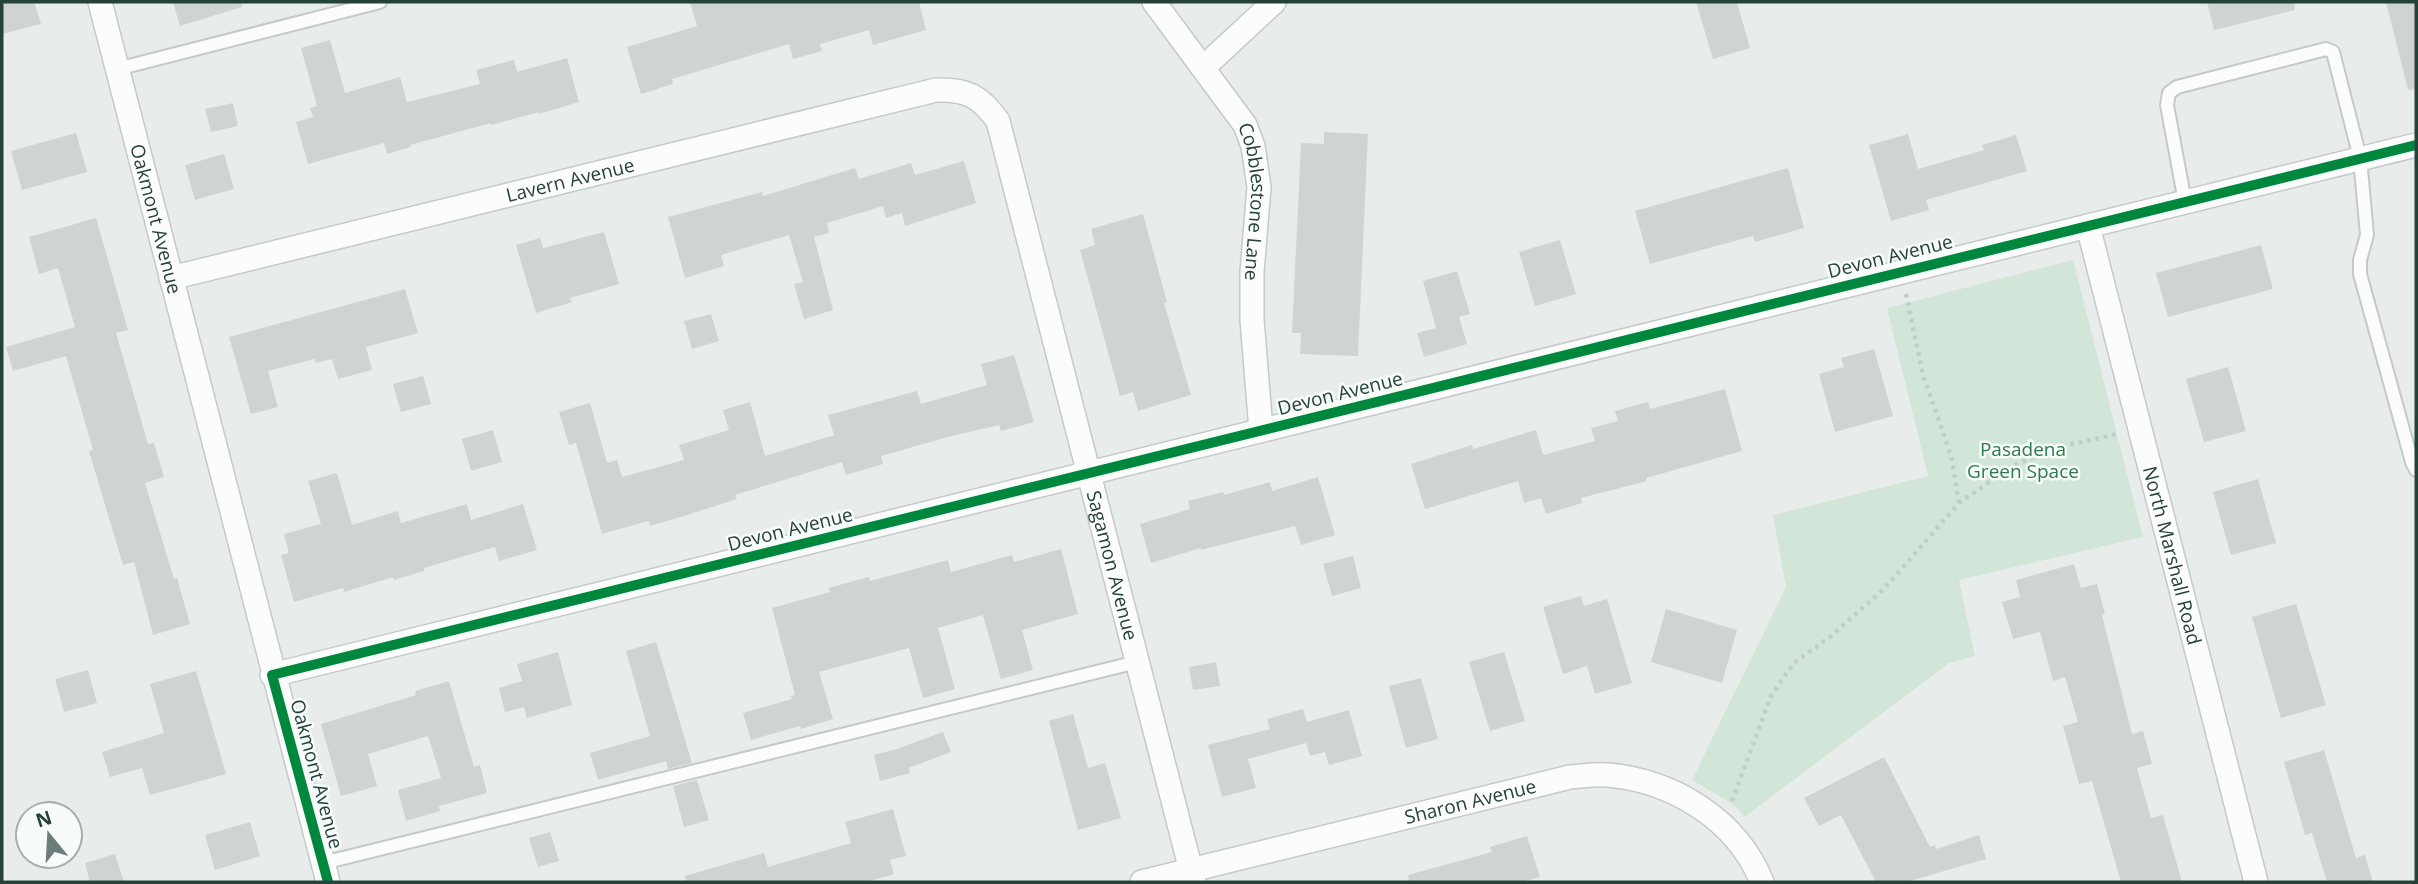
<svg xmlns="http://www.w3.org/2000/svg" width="2418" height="884" viewBox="0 0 2418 884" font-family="'Open Sans',sans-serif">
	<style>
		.green { fill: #d1e6d8 }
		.building { fill: #cfd4d2 }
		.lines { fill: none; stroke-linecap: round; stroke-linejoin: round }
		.service-casing { stroke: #c5cac8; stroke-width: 16 }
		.minor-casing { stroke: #c5cac8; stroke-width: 26 }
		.path { stroke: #c3ccca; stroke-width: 4.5; stroke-dasharray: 3.5 5; stroke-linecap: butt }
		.service { stroke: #fcfcfc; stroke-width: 12 }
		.minor { stroke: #fcfcfc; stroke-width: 23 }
		.cycleway-casing { stroke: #f7fbf9; stroke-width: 15 }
		.cycleway { stroke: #00873e; stroke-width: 10 }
		.labels { text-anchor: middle; stroke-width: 5; stroke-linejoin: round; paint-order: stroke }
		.street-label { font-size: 19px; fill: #24423a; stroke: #f7fbf9 }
		.park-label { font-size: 19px; fill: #2d7a4b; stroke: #f7fbf9 }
	</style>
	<rect width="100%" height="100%" fill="#e8edeb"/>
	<path class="green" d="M 2073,260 L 2143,537 L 1959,580 L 1975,656 L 1949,663 L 1745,817 L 1734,805 L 1692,780 L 1786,587 L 1773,515 L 1928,476 L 1887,308 Z"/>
	<g class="building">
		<path d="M 2,2 L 34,2 L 41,24 L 2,34 Z"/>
		<path d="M 173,2 L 241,2 L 242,7 L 180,26 Z"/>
		<path d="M 690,2 L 919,2 L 926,30 L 873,45 L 869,30 L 820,44 L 822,51 L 793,59 L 789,44 L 672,79 L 673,84 L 641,94 L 627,47 L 697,26 Z"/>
		<path d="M 1696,2 L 1737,2 L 1750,48 L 1713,59 Z"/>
		<path d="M 2207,2 L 2294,2 L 2295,10 L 2214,30 Z"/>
		<path d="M 2386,2 L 2416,2 L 2416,89 L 2408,90 Z"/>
		<path d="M 330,40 L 345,93 L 400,77 L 407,102 L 480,84 L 476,70 L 514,60 L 517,72 L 567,58 L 579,102 L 539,114 L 539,112 L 491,125 L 491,123 L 410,145 L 411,147 L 387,154 L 384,143 L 308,164 L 296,122 L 313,117 L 310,108 L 317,106 L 301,48 Z"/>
		<path d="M 233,103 L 238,126 L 211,132 L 205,109 Z"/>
		<path d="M 1324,132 L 1368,134 L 1358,356 L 1300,354 L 1301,333 L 1292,333 L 1301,143 L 1324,144 Z"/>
		<path d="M 76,133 L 87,172 L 22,190 L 11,151 Z"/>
		<path d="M 1908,134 L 1918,169 L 1984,150 L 1982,145 L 2016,135 L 2027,171 L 1926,200 L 1929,210 L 1891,221 L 1869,145 Z"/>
		<path d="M 224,154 L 234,189 L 195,200 L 185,165 Z"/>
		<path d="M 964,161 L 976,203 L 905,226 L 902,213 L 886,218 L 883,206 L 827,223 L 829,233 L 814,237 L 833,310 L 804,319 L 794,284 L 803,282 L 789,235 L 721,255 L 724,266 L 685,278 L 668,217 L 762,192 L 763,196 L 855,168 L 859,179 L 911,163 L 915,175 Z"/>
		<path d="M 1788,168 L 1804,228 L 1755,242 L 1753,236 L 1650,264 L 1635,211 Z"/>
		<path d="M 1143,214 L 1167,302 L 1164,303 L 1191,395 L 1138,411 L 1133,392 L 1120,396 L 1080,250 L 1095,245 L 1091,229 Z"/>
		<path d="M 96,218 L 128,330 L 116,333 L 148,444 L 154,443 L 164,477 L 145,483 L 174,579 L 177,578 L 190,624 L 153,635 L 134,562 L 123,565 L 89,451 L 93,450 L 66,356 L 13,371 L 6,347 L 75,327 L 58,268 L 39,274 L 29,237 Z"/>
		<path d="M 604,232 L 619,284 L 570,298 L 572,302 L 536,313 L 516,245 L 540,238 L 543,248 Z"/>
		<path d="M 1560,240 L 1576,294 L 1535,306 L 1519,252 Z"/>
		<path d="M 2261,245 L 2273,289 L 2168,317 L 2156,273 Z"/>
		<path d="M 1457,271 L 1470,314 L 1459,317 L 1467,344 L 1424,357 L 1417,333 L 1436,328 L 1423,281 Z"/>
		<path d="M 405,289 L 418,333 L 366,347 L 372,370 L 338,379 L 332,359 L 316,363 L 314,359 L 268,371 L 278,407 L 251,414 L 229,337 Z"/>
		<path d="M 711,314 L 719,341 L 692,349 L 684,321 Z"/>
		<path d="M 1874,349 L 1893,416 L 1835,432 L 1819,374 L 1844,367 L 1841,358 Z"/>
		<path d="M 1014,355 L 1034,422 L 1001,431 L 999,425 L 948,437 L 881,456 L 883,464 L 846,475 L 842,462 L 735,495 L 737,499 L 684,516 L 650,526 L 648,521 L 602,534 L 576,443 L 569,445 L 559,412 L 590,403 L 607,463 L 617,460 L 622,477 L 684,460 L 679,445 L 729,430 L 723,410 L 750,402 L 765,456 L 834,435 L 828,415 L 917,391 L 921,404 L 987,385 L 981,364 Z"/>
		<path d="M 2228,367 L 2246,431 L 2204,442 L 2186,379 Z"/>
		<path d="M 423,376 L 431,404 L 401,412 L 393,384 Z"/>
		<path d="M 1725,389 L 1742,451 L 1646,478 L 1647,481 L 1581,498 L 1582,503 L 1546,514 L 1541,498 L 1524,503 L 1518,481 L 1425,509 L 1411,464 L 1472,445 L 1473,449 L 1536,430 L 1543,455 L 1595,441 L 1591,428 L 1618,421 L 1615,411 L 1648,402 L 1650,409 Z"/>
		<path d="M 493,430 L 502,462 L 471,471 L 462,439 Z"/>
		<path d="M 337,473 L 352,525 L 398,511 L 401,523 L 467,504 L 471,520 L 523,504 L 537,550 L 499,561 L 495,547 L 424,568 L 424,571 L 394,580 L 393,577 L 344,592 L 343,588 L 294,602 L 281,555 L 289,553 L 284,534 L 321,524 L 308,481 Z"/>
		<path d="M 1318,477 L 1335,535 L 1301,545 L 1295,526 L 1201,550 L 1201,548 L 1151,563 L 1140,524 L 1190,509 L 1188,501 L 1223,492 L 1224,495 L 1270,482 L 1272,491 Z"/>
		<path d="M 2258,479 L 2276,543 L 2231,555 L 2213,492 Z"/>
		<path d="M 1061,549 L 1078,614 L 1022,630 L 1033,670 L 1001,679 L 983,615 L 938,628 L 955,689 L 923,698 L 909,648 L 819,672 L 833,719 L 801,729 L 800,726 L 751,740 L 743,713 L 792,699 L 791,696 L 795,695 L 772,608 L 830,592 L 828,588 L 869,577 L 870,581 L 948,560 L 951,572 L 1012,555 L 1014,562 Z"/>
		<path d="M 1353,556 L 1361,588 L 1332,596 L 1323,564 Z"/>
		<path d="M 2074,564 L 2081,588 L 2097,584 L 2105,614 L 2102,615 L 2132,734 L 2143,731 L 2152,764 L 2137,768 L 2151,818 L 2163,815 L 2182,882 L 2121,882 L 2092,781 L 2079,784 L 2063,726 L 2078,722 L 2065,677 L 2053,681 L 2040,632 L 2013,639 L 2002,602 L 2020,597 L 2016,580 Z"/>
		<path d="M 1581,596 L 1584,606 L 1607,599 L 1632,683 L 1595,694 L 1587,666 L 1563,674 L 1543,607 Z"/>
		<path d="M 2296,604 L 2326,705 L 2281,718 L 2252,617 Z"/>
		<path d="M 1666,609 L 1737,630 L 1722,683 L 1651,662 Z"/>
		<path d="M 656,642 L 692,763 L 668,769 L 666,761 L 598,780 L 590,753 L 650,736 L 626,651 Z"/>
		<path d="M 558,652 L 572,705 L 527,718 L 524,707 L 505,712 L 499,688 L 522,681 L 517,664 Z"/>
		<path d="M 1504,652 L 1525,721 L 1490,731 L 1469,662 Z"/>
		<path d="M 1216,662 L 1220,686 L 1193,690 L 1189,667 Z"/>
		<path d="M 88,670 L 97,703 L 64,712 L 55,679 Z"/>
		<path d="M 196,671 L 226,774 L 150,795 L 142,768 L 110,777 L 102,752 L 164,733 L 150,684 Z"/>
		<path d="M 1421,678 L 1438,739 L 1406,748 L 1389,686 Z"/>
		<path d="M 449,681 L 474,767 L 480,765 L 487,793 L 439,806 L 440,811 L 406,821 L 398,790 L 441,778 L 428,736 L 368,754 L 377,786 L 341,796 L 321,724 L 416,695 L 415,691 Z"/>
		<path d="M 1303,709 L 1307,722 L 1349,710 L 1362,756 L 1329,765 L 1325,752 L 1310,756 L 1306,743 L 1248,759 L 1256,788 L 1222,797 L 1208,745 L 1270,729 L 1267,719 Z"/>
		<path d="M 1073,714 L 1088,768 L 1105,763 L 1121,818 L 1078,830 L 1049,721 Z"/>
		<path d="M 943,732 L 951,752 L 909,768 L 910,773 L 880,781 L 874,755 L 897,749 Z"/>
		<path d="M 2324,750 L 2356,858 L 2365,855 L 2373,882 L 2327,882 L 2312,833 L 2305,835 L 2284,762 Z"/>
		<path d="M 1884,757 L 1930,847 L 1935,845 L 1936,849 L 1979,835 L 1986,859 L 1906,882 L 1876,882 L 1841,815 L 1819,826 L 1804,798 Z"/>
		<path d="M 697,780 L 709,820 L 684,827 L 673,786 Z"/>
		<path d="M 893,809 L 906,856 L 890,860 L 894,874 L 866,882 L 686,882 L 685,876 L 764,853 L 768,867 L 851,843 L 845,822 Z"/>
		<path d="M 250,822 L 260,856 L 215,870 L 205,835 Z"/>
		<path d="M 550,832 L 559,861 L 538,867 L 529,838 Z"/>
		<path d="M 1527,836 L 1540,877 L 1521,882 L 1409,882 L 1408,875 L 1492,852 L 1490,847 Z"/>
		<path d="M 115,854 L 124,882 L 90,882 L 85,863 Z"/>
	</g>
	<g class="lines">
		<defs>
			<g id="service">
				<path d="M 117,69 L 380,2"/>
				<path d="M 2185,202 L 2167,105 L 2169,93 L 2177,87 L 2326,49 L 2333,52 L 2360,158 L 2367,235 L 2360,260 L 2360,274 L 2412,462 L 2416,470"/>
				<path d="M 323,863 L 1137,662"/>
			</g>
			<g id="minor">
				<path id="s1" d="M 100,2 L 328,882"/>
				<path id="s2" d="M 1154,2 L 1245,125 L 1253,146 L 1259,187 L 1252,272 L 1252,320 L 1261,430"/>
				<path d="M 1203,68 L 1274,2"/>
				<path id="s3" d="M 2088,226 L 2256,882"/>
				<path id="s4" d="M 171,278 L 936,90 C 967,89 980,96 998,121 L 1194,882"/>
				<path d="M 272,675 L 2416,145"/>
				<path id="s5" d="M 1142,882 L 1570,777 C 1583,776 1596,774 1608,775 C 1674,781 1737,820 1762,882"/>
			</g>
		</defs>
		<use href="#service" class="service-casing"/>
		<use href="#minor" class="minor-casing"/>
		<g class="path">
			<path d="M 1906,294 L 1923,375 L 1951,456 L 1959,503"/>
			<path d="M 1732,801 L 1771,696 L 1793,664 L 1831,636 L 1883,590 L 1959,503 L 2014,465 L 2068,445 L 2118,434"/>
		</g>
		<use href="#service" class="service"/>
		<use href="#minor" class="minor"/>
		<defs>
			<path id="cycleway" d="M 328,882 L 272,675 L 2416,145"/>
		</defs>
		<use href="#cycleway" class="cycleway-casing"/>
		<use href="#cycleway" class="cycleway"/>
	</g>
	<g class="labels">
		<g class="street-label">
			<text dy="7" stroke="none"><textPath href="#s4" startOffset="411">Lavern Avenue</textPath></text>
			<text dy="7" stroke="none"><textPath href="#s2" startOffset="231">Cobblestone Lane</textPath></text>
			<text dy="7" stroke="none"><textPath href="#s1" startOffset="224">Oakmont Avenue</textPath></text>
			<text transform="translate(1890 256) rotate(-14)" y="7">Devon Avenue</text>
			<text transform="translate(1340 393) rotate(-14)" y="7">Devon Avenue</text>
			<text transform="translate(790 529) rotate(-14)" y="7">Devon Avenue</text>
			<text dy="7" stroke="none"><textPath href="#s3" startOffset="340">North Marshall Road</textPath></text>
			<text dy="7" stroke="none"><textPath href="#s4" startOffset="1320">Sagamon Avenue</textPath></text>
			<text transform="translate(317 774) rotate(75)" y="7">Oakmont Avenue</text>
			<text dy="7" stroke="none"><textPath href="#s5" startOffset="338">Sharon Avenue</textPath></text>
		</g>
		<g class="park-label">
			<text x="2023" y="456">Pasadena<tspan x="2023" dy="22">Green Space</tspan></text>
		</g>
	</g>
	<rect width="2418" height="884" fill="none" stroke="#24423a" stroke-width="7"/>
	<g transform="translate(49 835) rotate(342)"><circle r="33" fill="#f7fbf9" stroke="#a3b1ad" stroke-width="2"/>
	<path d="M0-5L12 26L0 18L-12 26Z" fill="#697e78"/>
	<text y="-10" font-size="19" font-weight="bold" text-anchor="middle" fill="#24423a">N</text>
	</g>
</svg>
